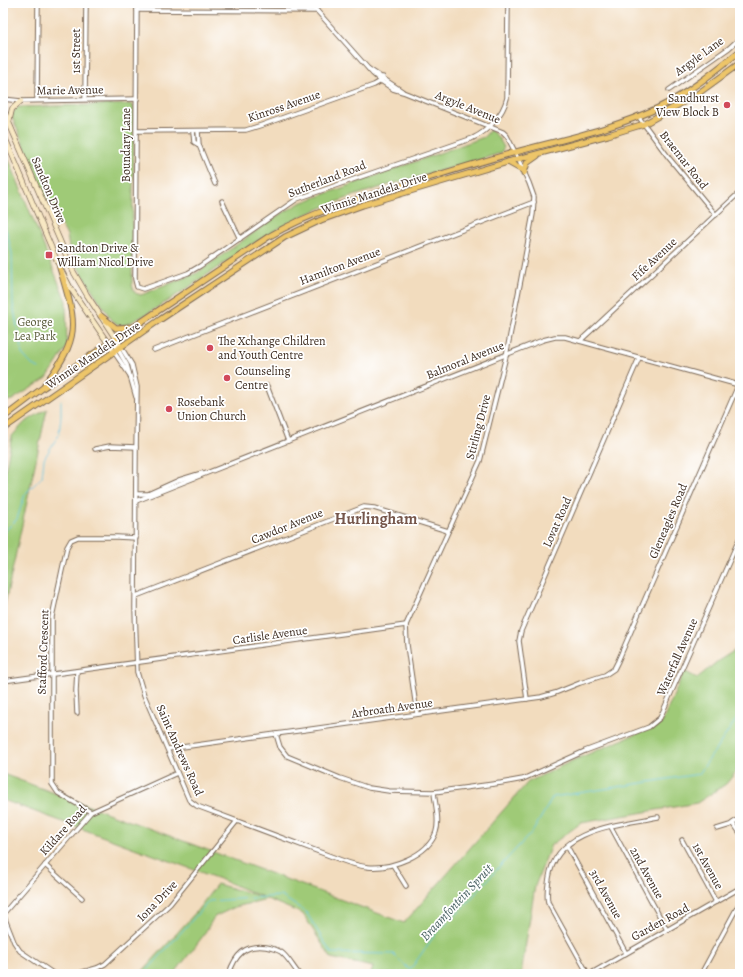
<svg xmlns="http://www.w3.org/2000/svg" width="743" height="977" viewBox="0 0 743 977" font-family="Alegreya,serif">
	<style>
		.green { fill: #9fca77; stroke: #6d7a4a }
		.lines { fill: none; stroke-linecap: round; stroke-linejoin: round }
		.stream { stroke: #60c3de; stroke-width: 1 }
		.minor-casing { stroke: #7b6856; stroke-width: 5.5 }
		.secondary-casing { stroke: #7b6856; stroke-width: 6 }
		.primary-casing { stroke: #7b6856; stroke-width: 7 }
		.minor { stroke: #fff; stroke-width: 3.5 }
		.secondary { stroke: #f8e8c3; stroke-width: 4.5 }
		.primary { stroke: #edc569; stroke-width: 5 }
		.poi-dot { fill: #d1495b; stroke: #fff; stroke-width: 1.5 }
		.labels { text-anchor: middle; stroke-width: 3.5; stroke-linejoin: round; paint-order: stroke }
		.street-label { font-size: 12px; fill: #3b2a1e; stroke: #fff }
		.poi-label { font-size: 12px; fill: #3b2a1e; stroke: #fff; text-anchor: start }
		.park-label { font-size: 12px; fill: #595a39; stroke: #fff }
		.water-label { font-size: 13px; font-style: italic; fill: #486061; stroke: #fff }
		.district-label { font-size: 16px; font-weight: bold; fill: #75564b; stroke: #fff }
	</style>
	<rect width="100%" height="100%" fill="#fff"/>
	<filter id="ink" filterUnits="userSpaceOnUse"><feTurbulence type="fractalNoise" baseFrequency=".025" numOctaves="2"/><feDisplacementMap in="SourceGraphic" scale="8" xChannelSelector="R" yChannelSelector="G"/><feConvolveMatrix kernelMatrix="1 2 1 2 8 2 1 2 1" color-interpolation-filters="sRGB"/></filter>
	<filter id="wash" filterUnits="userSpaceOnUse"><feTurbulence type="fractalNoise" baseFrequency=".012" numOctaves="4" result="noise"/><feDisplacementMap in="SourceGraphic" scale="16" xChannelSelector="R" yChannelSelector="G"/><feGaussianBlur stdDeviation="0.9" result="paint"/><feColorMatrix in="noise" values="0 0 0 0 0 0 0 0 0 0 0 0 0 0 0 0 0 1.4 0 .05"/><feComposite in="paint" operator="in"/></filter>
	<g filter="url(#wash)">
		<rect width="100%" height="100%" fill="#f2dcbe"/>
		<g class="green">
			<path d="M 129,104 L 133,105 L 134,109 L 132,278 L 132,285 L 135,293 L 141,295 L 197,273 L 276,217 L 300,203 L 484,137 L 490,130 L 498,137 L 504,147 L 501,153 C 437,174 369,186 307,214 C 283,224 261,238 239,253 C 222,264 134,327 121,325 C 115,324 112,320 109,316 L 79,269 L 69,248 L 67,235 L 58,221 L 44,192 L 12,117 C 13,112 14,109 19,107 Z"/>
			<path d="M 3,145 L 66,301 L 67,347 L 47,378 L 12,400 L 3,402 Z"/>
			<path d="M 47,409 L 3,613 L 3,482 L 12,436 L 25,422 Z"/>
			<path d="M 740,647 L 740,767 L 726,784 L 697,803 L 581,823 L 551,845 L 535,886 L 521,974 L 371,974 L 373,967 L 331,958 L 303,914 L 267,899 L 235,907 L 214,917 L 203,936 L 174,974 L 169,974 L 168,972 L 166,974 L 140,974 L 196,912 L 217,884 L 263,897 L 222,880 L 3,800 L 3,774 L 404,923 L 528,782 L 574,760 L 662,723 L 684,671 L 697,678 L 718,661 Z"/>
		</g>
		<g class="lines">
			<g class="stream">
				<path d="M 3,218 L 12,253 L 13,304 L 22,354 L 32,365 L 39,368"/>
				<path d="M 3,533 L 17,519 L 25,494 L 42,477 L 44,459 L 59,434 L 61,416 L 61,401"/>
				<path d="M 144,974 L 209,901 L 281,896 L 306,912 L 331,953 L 393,954 L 410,970 L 436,933 L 458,913 L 501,865 L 533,831 L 553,797 L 699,774 L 740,714"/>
			</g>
		</g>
	</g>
	<g filter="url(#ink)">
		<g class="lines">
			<defs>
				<g id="minor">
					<path d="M 137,3 L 135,279 L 137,287 L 143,289 L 188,273 L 200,266 L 297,199 L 473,138 C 488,131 503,115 507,98 L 508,3"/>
					<path d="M 310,3 L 373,74 L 381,81 L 393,89 L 403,92 L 503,132 L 507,136 L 515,152 L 529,183 L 534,197 L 533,214 L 521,279 L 506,356 L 480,461 L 406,625 L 407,645 L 417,714"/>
					<path d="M 736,3 L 740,14"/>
					<path d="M 137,10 L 317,11"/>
					<path d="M 369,69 L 402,91"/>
					<path d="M 669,90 L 729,48 L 740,38"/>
					<path d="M 3,99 L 21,101 L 137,99"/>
					<path d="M 85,99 L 86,3"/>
					<path d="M 37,100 L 38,3"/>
					<path d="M 638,116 L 669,158 L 716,215"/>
					<path d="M 137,131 L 246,130 L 262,125 L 374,85 L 381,81 L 383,77"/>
					<path d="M 193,131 L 194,142 L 199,145"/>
					<path d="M 198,131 L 199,145 L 215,184"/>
					<path d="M 222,201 L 240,239"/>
					<path d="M 113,341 L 127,365 L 136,397"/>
					<path d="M 580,341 L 740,192"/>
					<path d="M 121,347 L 132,365 L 137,387 L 136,451 L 135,608 L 137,672 L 144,695 L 189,800 L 197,806 L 341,860 C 349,863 358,866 368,867 C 391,869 428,856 436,832 C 440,820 435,804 434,792"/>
					<path d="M 154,350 L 534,202"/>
					<path d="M 114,352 L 129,374"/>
					<path d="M 267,386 L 288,441"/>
					<path d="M 95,449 L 110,446 L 136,447"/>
					<path d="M 136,494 L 148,494 L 179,480 L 202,473"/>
					<path d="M 136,501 L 543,340 L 555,337 L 565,337 L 739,385"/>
					<path d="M 136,596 L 364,507 L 374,508 L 448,531"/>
					<path d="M 3,681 L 406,625"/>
					<path d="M 527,699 L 519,641 L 521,631 L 639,358"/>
					<path d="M 77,713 L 76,691 L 77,671"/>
					<path d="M 276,734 L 280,747 L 287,756 L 340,778 L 369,788 L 389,791 L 434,792 L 501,783 L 523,779 L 585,751 L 649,727 L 660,718 L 740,537"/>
					<path d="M 168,749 L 541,697 L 555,693 L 580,683 L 605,675 L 614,669 L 618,661 L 740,381"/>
					<path d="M 91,812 L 58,793 L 52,784 L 52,617 L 67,547 L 71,540 L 78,537 L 117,537 L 136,538"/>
					<path d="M 733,823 L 740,833"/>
					<path d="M 611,827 L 667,930"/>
					<path d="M 717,829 L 730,825 L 740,818"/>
					<path d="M 682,840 L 716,902"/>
					<path d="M 567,846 L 626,953"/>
					<path d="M 45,865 L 82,898"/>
					<path d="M 393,865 L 406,886"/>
					<path d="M 54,974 L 20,951 L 14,942 L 3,914 L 91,812 L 177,773"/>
					<path d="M 76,974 L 97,968 L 105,964 L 170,904 L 237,821"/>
					<path d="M 229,974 C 235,955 245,944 266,947 C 271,948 276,949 281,952 C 288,957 293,967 299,974"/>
					<path d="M 588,974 L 548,902 C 546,894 548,886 549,878 C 556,828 619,825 658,817"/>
					<path d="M 590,974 L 740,888"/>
					<path d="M 701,974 L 740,902"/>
				</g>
				<g id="secondary">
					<path d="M 3,109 L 73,271 L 87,295 L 121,347"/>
					<path d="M 9,122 L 12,109 L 21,101"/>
					<path d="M 3,133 L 60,268 L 71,289 L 114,352"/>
				</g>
				<g id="primary">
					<path d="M 508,162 L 524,171"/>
					<path d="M 524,173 L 527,163 L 537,156"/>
					<path d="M 101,316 L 116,328 L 132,327"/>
					<path d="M 45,384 C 82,336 76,323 60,268"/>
					<path d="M 3,418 L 44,387 L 62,375 L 268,237 C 314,210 366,196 418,181 C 451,171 483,161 516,152 C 564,139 613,129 658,108 C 687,94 714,72 740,51"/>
					<path d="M 3,429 L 161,319 L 285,237 L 321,220 L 363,205 L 518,159 L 608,135 L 644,124 L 696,95 L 740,63"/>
				</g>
			</defs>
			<use href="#minor" class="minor-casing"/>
			<use href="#secondary" class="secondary-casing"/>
			<use href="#primary" class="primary-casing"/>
			<use href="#minor" class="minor"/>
			<use href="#secondary" class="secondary"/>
			<use href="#primary" class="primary"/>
		</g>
	</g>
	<g class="poi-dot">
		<circle cx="727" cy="105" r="4"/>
		<rect x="45" y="251" width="8" height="8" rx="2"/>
		<circle cx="210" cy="348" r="4"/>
		<circle cx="227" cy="378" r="4"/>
		<circle cx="169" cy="409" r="4"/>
	</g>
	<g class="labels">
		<g class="street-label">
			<text transform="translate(76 51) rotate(-90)" y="4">1st Street</text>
			<text transform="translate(699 56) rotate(-36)" y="4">Argyle Lane</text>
			<text transform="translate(70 90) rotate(-1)" y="4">Marie Avenue</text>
			<text transform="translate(284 106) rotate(-19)" y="4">Kinross Avenue</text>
			<text transform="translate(468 107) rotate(22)" y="4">Argyle Avenue</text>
			<text transform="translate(126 145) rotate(-90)" y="4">Boundary Lane</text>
			<text transform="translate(684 160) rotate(52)" y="4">Braemar Road</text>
			<text transform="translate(327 179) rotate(-21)" y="4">Sutherland Road</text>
			<text transform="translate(49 190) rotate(67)" y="4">Sandton Drive</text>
			<text transform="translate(374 193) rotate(-18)" y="4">Winnie Mandela Drive</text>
			<text transform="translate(654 259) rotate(-43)" y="4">Fife Avenue</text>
			<text transform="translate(340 266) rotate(-21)" y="4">Hamilton Avenue</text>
			<text transform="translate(93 355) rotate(-34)" y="4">Winnie Mandela Drive</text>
			<text transform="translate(465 360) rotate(-22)" y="4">Balmoral Avenue</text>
			<text transform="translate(478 427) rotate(-75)" y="4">Stirling Drive</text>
			<text transform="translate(668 521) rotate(-67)" y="4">Gleneagles Road</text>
			<text transform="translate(557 522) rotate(-66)" y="4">Lovat Road</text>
			<text transform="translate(287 526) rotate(-22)" y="4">Cawdor Avenue</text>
			<text transform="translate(270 635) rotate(-8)" y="4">Carlisle Avenue</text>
			<text transform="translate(43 652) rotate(-88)" y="4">Stafford Crescent</text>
			<text transform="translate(677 657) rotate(-66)" y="4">Waterfall Avenue</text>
			<text transform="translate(392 708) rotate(-8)" y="4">Arbroath Avenue</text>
			<text transform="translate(180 750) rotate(66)" y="4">Saint Andrews Road</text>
			<text transform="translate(63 830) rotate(-48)" y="4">Kildare Road</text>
			<text transform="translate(708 866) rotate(61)" y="4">1st Avenue</text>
			<text transform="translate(647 873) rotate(61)" y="4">2nd Avenue</text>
			<text transform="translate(606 894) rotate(61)" y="4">3rd Avenue</text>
			<text transform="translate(157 901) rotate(-46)" y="4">Iona Drive</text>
			<text transform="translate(660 922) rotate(-29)" y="4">Garden Road</text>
		</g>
		<g class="poi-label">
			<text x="719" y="102" text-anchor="end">Sandhurst<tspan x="719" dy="14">View Block B</tspan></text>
			<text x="57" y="252">Sandton Drive &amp;<tspan x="57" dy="14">William Nicol Drive</tspan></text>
			<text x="218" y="345">The Xchange Children<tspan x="218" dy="14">and Youth Centre</tspan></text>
			<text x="235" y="375">Counseling<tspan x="235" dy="14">Centre</tspan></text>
			<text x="177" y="406">Rosebank<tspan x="177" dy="14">Union Church</tspan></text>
		</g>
		<g class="park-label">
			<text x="35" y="326">George<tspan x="35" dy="14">Lea Park</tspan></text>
		</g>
		<g class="water-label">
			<text transform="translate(456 902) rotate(-47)" y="5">Braamfontein Spruit</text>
		</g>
		<g class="district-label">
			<text x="376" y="524">Hurlingham</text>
		</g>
	</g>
	<rect width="743" height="977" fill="none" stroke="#fff" stroke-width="16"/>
</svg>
